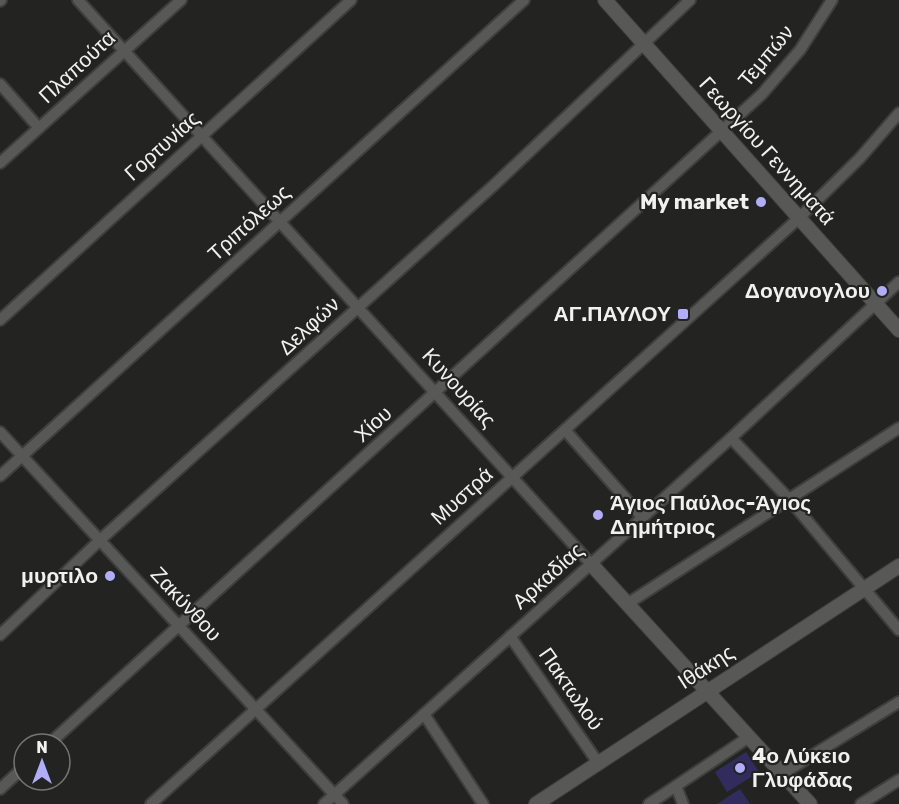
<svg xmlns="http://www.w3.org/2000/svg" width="899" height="804" viewBox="0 0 899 804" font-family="Rubik,sans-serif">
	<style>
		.green { fill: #322c5e }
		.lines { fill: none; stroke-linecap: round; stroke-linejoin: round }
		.minor-casing { stroke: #3e3f3d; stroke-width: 14 }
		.tertiary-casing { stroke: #3e3f3d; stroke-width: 16 }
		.minor { stroke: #585956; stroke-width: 10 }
		.tertiary { stroke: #585956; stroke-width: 14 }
		.poi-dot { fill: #b1adfa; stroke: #232421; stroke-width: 2 }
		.labels { text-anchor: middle; stroke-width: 4.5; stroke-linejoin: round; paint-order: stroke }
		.street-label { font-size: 21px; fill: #f1f2f0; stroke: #232421 }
		.poi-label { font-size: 21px; font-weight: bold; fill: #f1f2f0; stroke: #232421; text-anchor: end }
	</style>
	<rect width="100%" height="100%" fill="#232421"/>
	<g class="green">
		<path d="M 746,752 L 759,772 L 727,792 L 715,772 Z"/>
		<path d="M 740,789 L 750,804 L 717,804 Z"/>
	</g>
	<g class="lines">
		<defs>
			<g id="minor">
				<path d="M 78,0 L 591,564"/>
				<path d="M 0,1 L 1,0"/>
				<path d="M 0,84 L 39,128"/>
				<path d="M 0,163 L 181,0"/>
				<path d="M 0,320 L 351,0"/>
				<path d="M 565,430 L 642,517"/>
				<path d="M 0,432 L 343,804"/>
				<path d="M 731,438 L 789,499 L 899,630"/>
				<path d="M 0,476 L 524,0"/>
				<path d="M 627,604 L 899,428"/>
				<path d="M 0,635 L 100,540 L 494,185 L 690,0"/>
				<path d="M 510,636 L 599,764"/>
				<path d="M 424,714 L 483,804"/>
				<path d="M 49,744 L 762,94 L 800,50 L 832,0"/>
				<path d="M 782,774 L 899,702"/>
				<path d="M 676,786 L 683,804"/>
				<path d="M 0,789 L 24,767"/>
				<path d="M 151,804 L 799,218 L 860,158 L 899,113"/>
				<path d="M 324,804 L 731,438 L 899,282"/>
				<path d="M 649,804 L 749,737"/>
				<path d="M 861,804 L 899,780"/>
			</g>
			<g id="tertiary">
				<path d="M 605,0 L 899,330"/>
				<path d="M 591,564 L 810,804"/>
				<path d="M 536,804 L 899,566"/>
			</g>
		</defs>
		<use href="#minor" class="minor-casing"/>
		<use href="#tertiary" class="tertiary-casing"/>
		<use href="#minor" class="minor"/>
		<use href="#tertiary" class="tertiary"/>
	</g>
	<g class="poi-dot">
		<circle cx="761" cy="202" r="6"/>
		<circle cx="882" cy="291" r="6"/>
		<rect x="677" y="308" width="12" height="12" rx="3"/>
		<circle cx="598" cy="515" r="6"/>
		<circle cx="110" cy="576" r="6"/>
		<circle cx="740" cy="768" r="6"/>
	</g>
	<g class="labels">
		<g class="street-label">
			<text transform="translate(766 56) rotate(-50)" y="7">Τεμπών</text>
			<text transform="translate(77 67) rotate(-43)" y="7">Πλαπούτα</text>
			<text transform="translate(162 146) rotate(-42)" y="7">Γορτυνίας</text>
			<text transform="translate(767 151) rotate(48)" y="7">Γεωργίου Γεννηματά</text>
			<text transform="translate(249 223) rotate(-42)" y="7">Τριπόλεως</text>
			<text transform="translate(309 326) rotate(-43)" y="7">Δελφών</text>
			<text transform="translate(459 388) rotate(48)" y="7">Κυνουρίας</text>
			<text transform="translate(373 424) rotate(-42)" y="7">Χίου</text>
			<text transform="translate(462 496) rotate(-42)" y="7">Μυστρά</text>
			<text transform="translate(548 576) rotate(-42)" y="7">Αρκαδίας</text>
			<text transform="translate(186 604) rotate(47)" y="7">Ζακύνθου</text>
			<text transform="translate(706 667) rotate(-33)" y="7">Ιθάκης</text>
			<text transform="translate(571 689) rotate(55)" y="7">Πακτωλού</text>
		</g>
		<g class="poi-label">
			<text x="749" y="209">My market</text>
			<text x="870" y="298">Δογανογλου</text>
			<text x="671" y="321">ΑΓ.ΠΑΥΛΟΥ</text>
			<text x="610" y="510" text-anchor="start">Άγιος Παύλος-Άγιος<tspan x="610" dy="24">Δημήτριος</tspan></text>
			<text x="98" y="583">μυρτιλο</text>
			<text x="752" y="763" text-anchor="start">4ο Λύκειο<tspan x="752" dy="24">Γλυφάδας</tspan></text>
		</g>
	</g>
	<g transform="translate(42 762)"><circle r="28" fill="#232421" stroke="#757674" stroke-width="1.5"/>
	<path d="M0-4.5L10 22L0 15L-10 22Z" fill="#b1adfa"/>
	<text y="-9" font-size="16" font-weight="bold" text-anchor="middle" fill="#f1f2f0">N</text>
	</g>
</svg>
